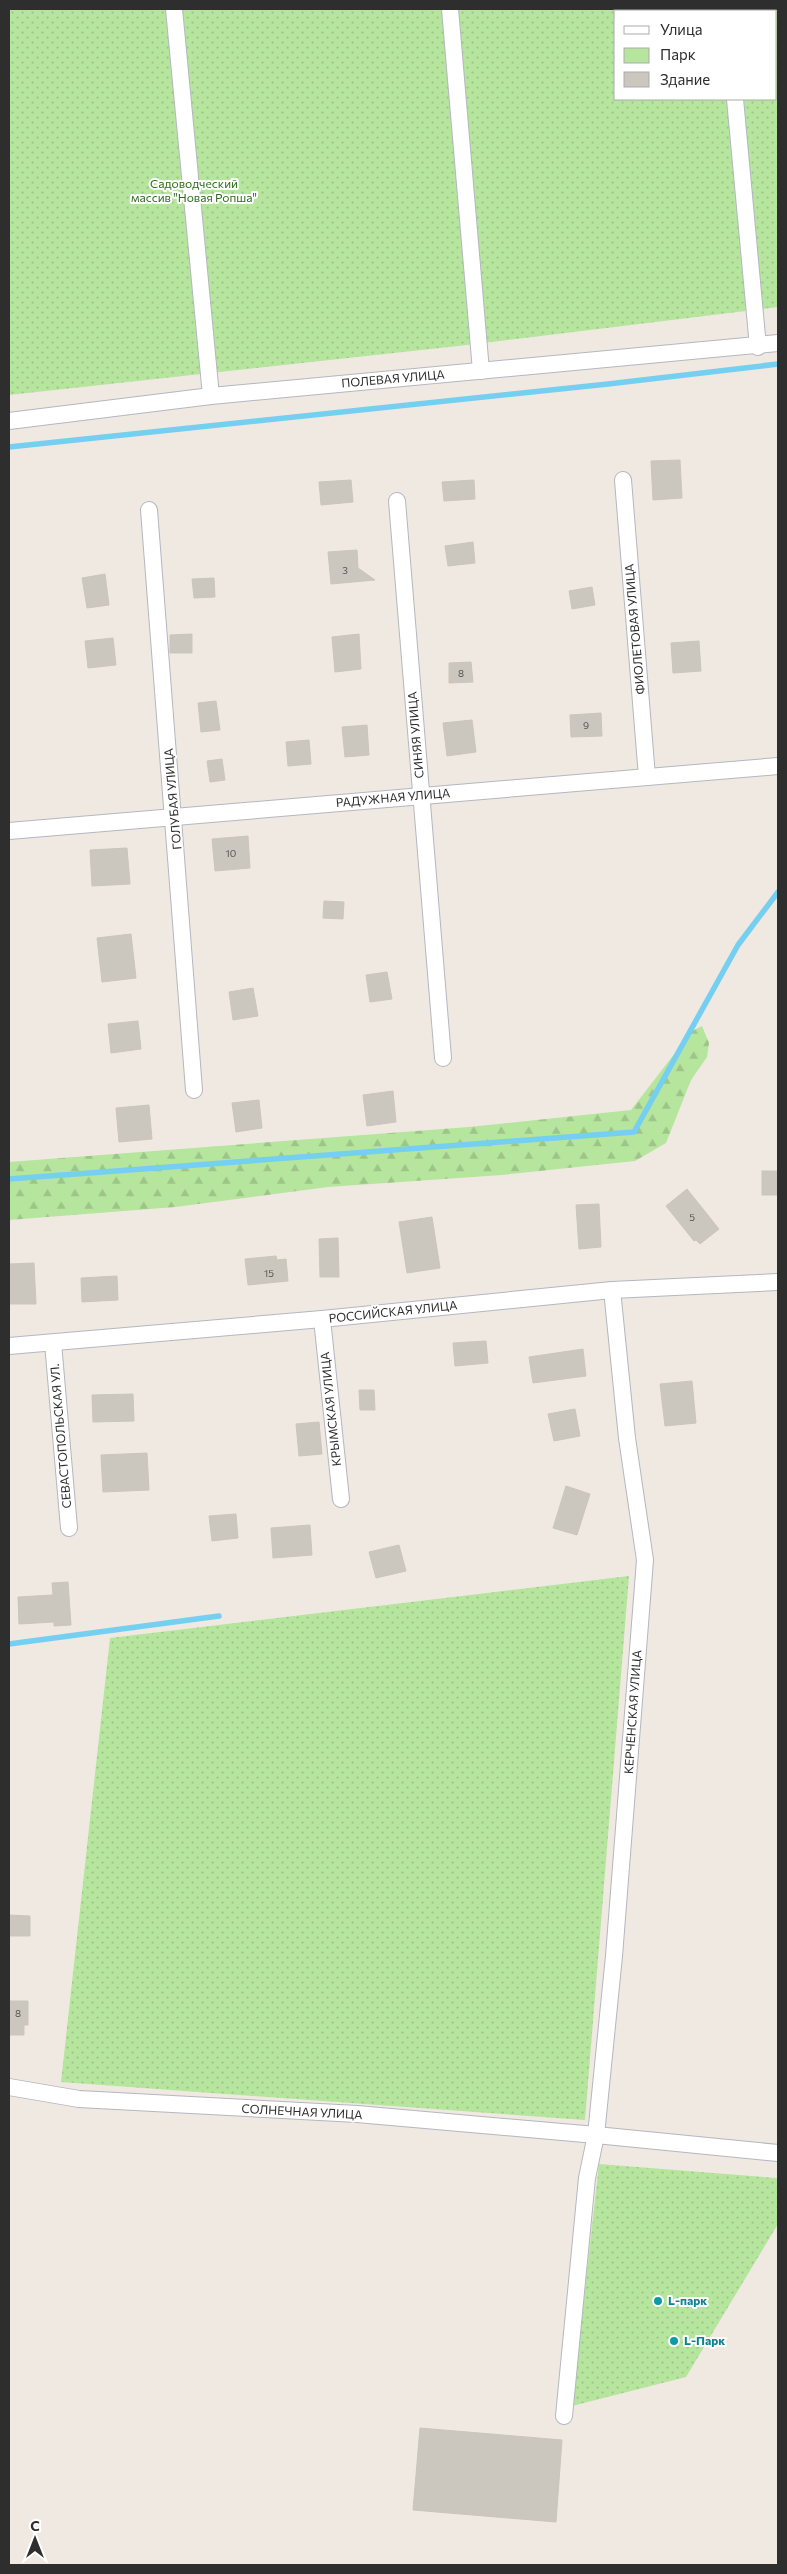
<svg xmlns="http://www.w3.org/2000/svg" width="787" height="2574" viewBox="0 0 787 2574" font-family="Commissioner,sans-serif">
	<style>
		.green { fill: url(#green-dots); fill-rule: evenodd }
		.forest { fill: url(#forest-firs) }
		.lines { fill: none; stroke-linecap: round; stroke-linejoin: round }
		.stream { stroke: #75cff0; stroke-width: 5.5 }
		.building { fill: #cbc7bf; stroke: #cbc5ba }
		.minor-casing { stroke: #b4b7c1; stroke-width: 18 }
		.minor { stroke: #fff; stroke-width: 16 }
		.culture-dot { fill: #0f9aa8; stroke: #fff; stroke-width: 2 }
		.labels { text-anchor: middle; stroke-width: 4; stroke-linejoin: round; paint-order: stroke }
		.number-label { font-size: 10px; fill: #555452 }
		.park-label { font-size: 12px; fill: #2c6e1b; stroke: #fff }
		.street-label { font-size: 12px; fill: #2e2e2e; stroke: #fff }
		.culture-label { font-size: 12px; font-weight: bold; fill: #0d838f; stroke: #fff; text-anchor: start }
	</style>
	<defs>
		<pattern id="green-dots" width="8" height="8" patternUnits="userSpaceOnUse" patternTransform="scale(1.25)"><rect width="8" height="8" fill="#b6e59e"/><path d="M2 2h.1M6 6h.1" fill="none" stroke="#9dc588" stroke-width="1.8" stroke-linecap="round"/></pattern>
		<pattern id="forest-firs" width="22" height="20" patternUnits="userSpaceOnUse" patternTransform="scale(1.25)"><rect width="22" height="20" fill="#b6e59e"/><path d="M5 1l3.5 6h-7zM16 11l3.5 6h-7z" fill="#9dc588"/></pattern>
	</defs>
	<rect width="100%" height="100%" fill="#efe9e1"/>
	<g class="green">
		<path d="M 9,9 L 778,9 L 778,307 L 458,346 L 9,395 ZM 616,11 L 776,11 L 776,99 L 616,99 Z"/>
		<path d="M 629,1576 L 585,2120 L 61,2082 L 110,1638 Z"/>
		<path d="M 599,2164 L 776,2178 L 778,2179 L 778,2224 L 686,2377 L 572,2406 Z"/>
	</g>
	<path class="forest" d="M 702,1026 L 709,1043 L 707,1057 L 691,1080 L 666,1143 L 635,1161 L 502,1175 L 328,1187 L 175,1207 L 9,1220 L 9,1162 L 469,1127 L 631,1110 L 692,1031 Z"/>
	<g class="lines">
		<g class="stream">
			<path d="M 9,447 L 608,384 L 778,364"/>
			<path d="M 9,1179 L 634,1132 L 738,945 L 778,892"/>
			<path d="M 9,1644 L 219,1616"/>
		</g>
	</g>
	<g class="building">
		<path d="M 680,460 L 682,498 L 653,500 L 651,461 Z"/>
		<path d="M 351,480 L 353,502 L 321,505 L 319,482 Z"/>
		<path d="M 474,480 L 475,499 L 444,501 L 442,482 Z"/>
		<path d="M 473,542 L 475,563 L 448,566 L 445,546 Z"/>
		<path d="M 357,550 L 358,568 L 375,580 L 331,584 L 328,552 Z"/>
		<path d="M 105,574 L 109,605 L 87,608 L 82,578 Z"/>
		<path d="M 214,578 L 215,597 L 194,598 L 192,579 Z"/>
		<path d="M 592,587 L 595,605 L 572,609 L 569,591 Z"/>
		<path d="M 192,634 L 192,653 L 170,653 L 170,635 Z"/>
		<path d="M 359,634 L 361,669 L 335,672 L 332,637 Z"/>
		<path d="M 113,638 L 116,665 L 88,668 L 85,641 Z"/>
		<path d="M 699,641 L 701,671 L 673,673 L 671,643 Z"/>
		<path d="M 471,662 L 473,682 L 449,683 L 449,663 Z"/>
		<path d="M 216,701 L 220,730 L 201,732 L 198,703 Z"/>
		<path d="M 601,713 L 602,736 L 571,737 L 570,715 Z"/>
		<path d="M 472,720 L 476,752 L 447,756 L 443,723 Z"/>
		<path d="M 367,725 L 369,755 L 345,757 L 342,727 Z"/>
		<path d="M 309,740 L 311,764 L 288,766 L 286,742 Z"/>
		<path d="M 222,759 L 225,780 L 210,782 L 207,761 Z"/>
		<path d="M 248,836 L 250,868 L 215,871 L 212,839 Z"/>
		<path d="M 127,848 L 130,884 L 92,886 L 90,850 Z"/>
		<path d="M 324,901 L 344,902 L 343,919 L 323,918 Z"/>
		<path d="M 131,934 L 136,978 L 102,982 L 97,938 Z"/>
		<path d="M 387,972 L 392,999 L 370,1002 L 366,975 Z"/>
		<path d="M 253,988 L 258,1016 L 233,1020 L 229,992 Z"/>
		<path d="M 138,1021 L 141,1049 L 111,1053 L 108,1024 Z"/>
		<path d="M 393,1091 L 396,1122 L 367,1126 L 363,1095 Z"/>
		<path d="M 259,1100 L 262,1128 L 236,1132 L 232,1103 Z"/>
		<path d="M 149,1105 L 152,1139 L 119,1142 L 116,1108 Z"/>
		<rect x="762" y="1171" width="16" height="24"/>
		<path d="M 687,1189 L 719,1229 L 700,1244 L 696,1240 L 694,1241 L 666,1206 Z"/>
		<path d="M 599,1204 L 601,1247 L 579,1249 L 576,1205 Z"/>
		<path d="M 432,1217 L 440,1268 L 407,1273 L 399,1222 Z"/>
		<path d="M 338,1238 L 339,1277 L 320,1277 L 319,1239 Z"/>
		<path d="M 276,1256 L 277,1260 L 286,1259 L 288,1281 L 248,1285 L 245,1259 Z"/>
		<path d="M 34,1263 L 36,1304 L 9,1304 L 9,1264 Z"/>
		<path d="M 117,1276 L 118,1300 L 82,1302 L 81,1278 Z"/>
		<path d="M 486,1341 L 488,1363 L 455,1366 L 453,1343 Z"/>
		<path d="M 583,1349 L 586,1376 L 533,1383 L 529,1357 Z"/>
		<path d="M 692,1381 L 696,1423 L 665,1426 L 660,1384 Z"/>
		<path d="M 359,1390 L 374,1390 L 375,1410 L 360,1410 Z"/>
		<path d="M 133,1394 L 134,1421 L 93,1422 L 92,1395 Z"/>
		<path d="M 575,1409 L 580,1436 L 554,1441 L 548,1414 Z"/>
		<path d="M 319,1422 L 322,1454 L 299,1456 L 296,1424 Z"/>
		<path d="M 147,1453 L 149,1490 L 103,1492 L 101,1455 Z"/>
		<path d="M 566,1486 L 590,1494 L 577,1535 L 553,1528 Z"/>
		<path d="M 236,1514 L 238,1538 L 212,1541 L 209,1516 Z"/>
		<path d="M 310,1525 L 312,1555 L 273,1558 L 271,1528 Z"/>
		<path d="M 399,1545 L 406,1571 L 376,1578 L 369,1552 Z"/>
		<path d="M 68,1582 L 71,1625 L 54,1626 L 54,1622 L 19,1624 L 18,1597 L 53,1595 L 52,1583 Z"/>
		<path d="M 9,1915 L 30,1916 L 30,1936 L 9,1936 Z"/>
		<path d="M 9,2001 L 28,2001 L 28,2025 L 24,2025 L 24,2035 L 9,2035 Z"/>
		<path d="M 420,2428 L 562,2440 L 556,2522 L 413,2510 Z"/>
	</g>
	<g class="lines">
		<defs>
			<g id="minor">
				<path d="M 174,9 L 211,396"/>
				<path d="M 450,9 L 481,371"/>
				<path d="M 727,9 L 727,11"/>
				<path d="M 735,99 L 758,347"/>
				<path d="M 9,421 L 211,396 L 778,343"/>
				<path d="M 623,480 L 647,777"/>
				<path d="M 397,501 L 443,1058"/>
				<path d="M 149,510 L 194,1090"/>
				<path d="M 9,831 L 778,766"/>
				<path d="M 322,1319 L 341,1499"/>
				<path d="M 53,1343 L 69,1528"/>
				<path d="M 9,1346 L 322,1319 L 612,1290 L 778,1282"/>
				<path d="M 9,2087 L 79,2099 L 357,2114 L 596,2135 L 614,1956 L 645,1560 L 627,1438 L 612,1290"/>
				<path d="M 564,2416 L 587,2178 L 596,2135 L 778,2153"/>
			</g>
		</defs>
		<use href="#minor" class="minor-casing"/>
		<use href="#minor" class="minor"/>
	</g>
	<g class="culture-dot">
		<circle cx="658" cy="2301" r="5"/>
		<circle cx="674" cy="2341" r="5"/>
	</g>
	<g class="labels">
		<g class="number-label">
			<text x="345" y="574">3</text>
			<text x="461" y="677">8</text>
			<text x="586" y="729">9</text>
			<text x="231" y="857">10</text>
			<text x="692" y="1221">5</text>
			<text x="269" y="1277">15</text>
			<text x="18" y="2017">8</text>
		</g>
		<g class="park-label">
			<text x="194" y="188">Садоводческий<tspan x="194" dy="14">массив "Новая Ропша"</tspan></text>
		</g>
		<g class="street-label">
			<text transform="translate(393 379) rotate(-5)" y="4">ПОЛЕВАЯ УЛИЦА</text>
			<text transform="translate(635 629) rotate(-95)" y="4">ФИОЛЕТОВАЯ УЛИЦА</text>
			<text transform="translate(416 735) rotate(-95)" y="4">СИНЯЯ УЛИЦА</text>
			<text transform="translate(393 798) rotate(-5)" y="4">РАДУЖНАЯ УЛИЦА</text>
			<text transform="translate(173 799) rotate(-95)" y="4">ГОЛУБАЯ УЛИЦА</text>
			<text transform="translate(393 1312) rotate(-6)" y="4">РОССИЙСКАЯ УЛИЦА</text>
			<text transform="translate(331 1409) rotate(-96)" y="4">КРЫМСКАЯ УЛИЦА</text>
			<text transform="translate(61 1436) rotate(-95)" y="4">СЕВАСТОПОЛЬСКАЯ УЛ.</text>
			<text transform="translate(633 1712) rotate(-86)" y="4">КЕРЧЕНСКАЯ УЛИЦА</text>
			<text transform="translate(302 2112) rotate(3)" y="4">СОЛНЕЧНАЯ УЛИЦА</text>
		</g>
		<g class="culture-label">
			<text x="668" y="2305">L-парк</text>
			<text x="684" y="2345">L-Парк</text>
		</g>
	</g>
	<rect width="787" height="2574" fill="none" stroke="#2e2e2e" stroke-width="20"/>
	<rect x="614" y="10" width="162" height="90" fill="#ffffff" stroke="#ababab"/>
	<rect x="624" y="26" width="25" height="8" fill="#ffffff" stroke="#ababab"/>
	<text x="660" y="35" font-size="15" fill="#2e2e2e">Улица</text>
	<rect x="624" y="48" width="25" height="15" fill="#b6e59e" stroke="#ababab"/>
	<text x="660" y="60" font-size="15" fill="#2e2e2e">Парк</text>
	<rect x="624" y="72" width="25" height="15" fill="#cbc7bf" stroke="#ababab"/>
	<text x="660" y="85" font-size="15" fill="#2e2e2e">Здание</text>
	<g transform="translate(35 2539)" stroke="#ffffff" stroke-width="4" paint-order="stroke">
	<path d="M0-4L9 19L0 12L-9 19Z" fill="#2e2e2e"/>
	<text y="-8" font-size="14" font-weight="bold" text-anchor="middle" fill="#2e2e2e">С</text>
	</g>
</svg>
